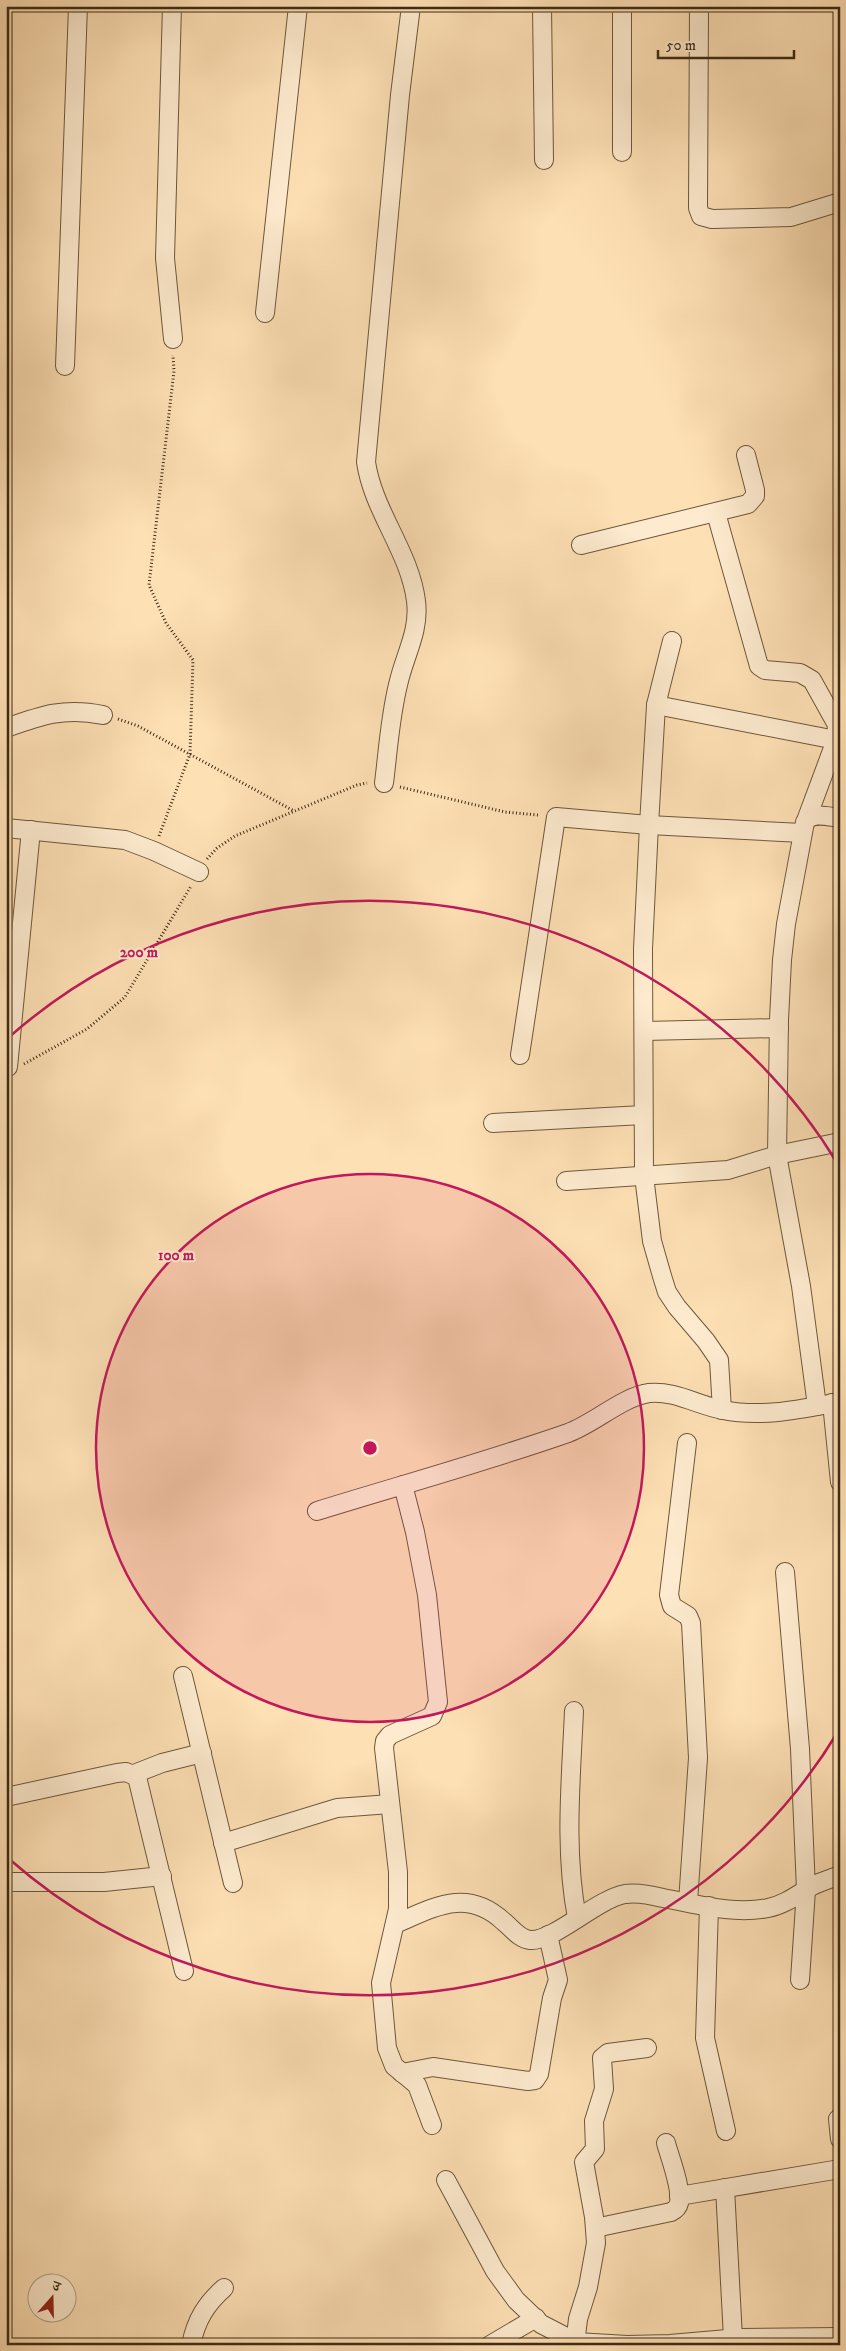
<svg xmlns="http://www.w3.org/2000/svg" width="846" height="2351" viewBox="0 0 846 2351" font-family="'IM FELL DW Pica','Noto Serif Devanagari',serif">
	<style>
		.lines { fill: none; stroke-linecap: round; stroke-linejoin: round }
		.street-casing { stroke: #6d583c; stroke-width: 20 }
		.path { stroke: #3d2b14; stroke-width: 3; stroke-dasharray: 1 2.5; stroke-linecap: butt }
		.street { stroke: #feebcf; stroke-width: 18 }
		.ring { fill: none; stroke: #c2185b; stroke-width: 2.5 }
		.centre { fill: #c2185b; stroke: #feebcf; stroke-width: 2.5 }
		.ring-label { font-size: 15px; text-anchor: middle; font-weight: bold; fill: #c2185b; stroke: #feebcf; stroke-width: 4; stroke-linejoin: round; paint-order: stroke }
	</style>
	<rect width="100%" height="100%" fill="#fee0b5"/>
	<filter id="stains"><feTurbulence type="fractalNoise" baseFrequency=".004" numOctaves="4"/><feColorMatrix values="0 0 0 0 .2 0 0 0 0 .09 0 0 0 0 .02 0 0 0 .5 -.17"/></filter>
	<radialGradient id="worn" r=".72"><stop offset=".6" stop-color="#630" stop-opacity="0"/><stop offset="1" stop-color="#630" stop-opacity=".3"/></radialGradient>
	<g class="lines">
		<defs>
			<g id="street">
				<path d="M 172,6 L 165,258 L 173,339"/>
				<path d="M 542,6 L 544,160"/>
				<path d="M 699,6 L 698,208 L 701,216 L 712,219 L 791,217 L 840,202"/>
				<path d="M 622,152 L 622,6"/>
				<path d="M 265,313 L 298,6"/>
				<path d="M 65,366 L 78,6"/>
				<path d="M 716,513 L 759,666 L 765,670 L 800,673 L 812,680 L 837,725 L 836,740 L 807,818"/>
				<path d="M 581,545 L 748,504 L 755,496 L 755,490 L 746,455"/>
				<path d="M 672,641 L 656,705 L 649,825 L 643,949 L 644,1176 L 652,1241 L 662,1276 L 667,1292 L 677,1307 L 706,1341 L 719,1360 L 722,1410"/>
				<path d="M 656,705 L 836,740"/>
				<path d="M 6,728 C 42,715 65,707 103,715"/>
				<path d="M 384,783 C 388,751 390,717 398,685 C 404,656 420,632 416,601 C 410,552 373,511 366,462 L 400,95 L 411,6"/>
				<path d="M 6,828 L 125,840 L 154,851 L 199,872"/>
				<path d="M 644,1031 L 779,1028"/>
				<path d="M 520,1055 L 556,817 L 649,825 L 802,833"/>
				<path d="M 8,1067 L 31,830"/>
				<path d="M 493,1123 L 643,1115"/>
				<path d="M 566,1181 L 728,1170 L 777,1155 L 840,1142"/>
				<path d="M 832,1403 L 840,1482"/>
				<path d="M 817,1406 L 801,1286 L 777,1155 L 779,1020 L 782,960 L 786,924 L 805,822 C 812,811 829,817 840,818"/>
				<path d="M 687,1443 L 669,1595 L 672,1606 L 688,1616 L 691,1623 L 698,1758 L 688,1902"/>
				<path d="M 403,1485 L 415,1532 L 427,1595 L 438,1702 L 432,1716 L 390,1735 L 385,1741 L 384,1748 L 398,1872 L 398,1909 L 381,1983 L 387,2048 L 394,2066 L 417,2085 L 432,2125"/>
				<path d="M 317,1511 C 401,1485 485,1462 568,1433 C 595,1423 622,1397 649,1393 C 673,1390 700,1406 723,1410 C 762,1418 801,1409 840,1402"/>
				<path d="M 785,1572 L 800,1749 L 806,1890 L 800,1980"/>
				<path d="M 183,1676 L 233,1883"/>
				<path d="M 574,1711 C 571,1780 564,1850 577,1918"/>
				<path d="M 134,1774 L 162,1763 L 202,1753"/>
				<path d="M 6,1797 L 117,1773 L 126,1772 L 137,1777 L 184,1971"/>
				<path d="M 223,1843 L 337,1808 L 390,1804"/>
				<path d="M 6,1882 L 104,1882 L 162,1876"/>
				<path d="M 709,1906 L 705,2038 L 726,2131"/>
				<path d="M 395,1924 C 433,1908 466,1887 503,1921 C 511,1927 519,1939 530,1940 C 553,1942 597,1899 625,1894 C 638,1892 651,1895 663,1898 C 696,1904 734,1915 768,1908 C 784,1905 797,1895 812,1886 C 820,1882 830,1879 840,1875"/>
				<path d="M 402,2073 L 433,2067 L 528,2081 L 535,2080 L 539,2074 L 552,1998 L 558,1980 L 548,1935"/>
				<path d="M 838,2119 L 840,2139"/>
				<path d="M 446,2180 L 495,2271 L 516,2300 L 541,2324 L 576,2342 L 627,2345 L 670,2344 L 739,2338 L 840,2337"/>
				<path d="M 725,2188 L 733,2338"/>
				<path d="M 679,2196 L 840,2169"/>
				<path d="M 595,2228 L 671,2212 C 675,2210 678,2208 679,2203 C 682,2188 670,2158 666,2143"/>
				<path d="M 191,2345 C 196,2320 206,2304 224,2288"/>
				<path d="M 490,2345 L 536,2318"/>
				<path d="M 575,2345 L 578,2319 L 588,2287 L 596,2243 L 594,2217 L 584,2162 L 595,2149 L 594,2121 L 604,2089 L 602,2058 L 608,2053 L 647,2048"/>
			</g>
		</defs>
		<use href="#street" class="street-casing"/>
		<g class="path">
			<path d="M 118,719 L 138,726 L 294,811"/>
			<path d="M 400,787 L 505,812 L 538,815"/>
			<path d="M 159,836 L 190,754 L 193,660 L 166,623 L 149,585 L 174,371 L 173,355"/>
			<path d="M 207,859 L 217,848 L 235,836 L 357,785 L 367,783"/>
			<path d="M 24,1064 L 87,1029 L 125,997 L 191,886"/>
		</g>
		<use href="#street" class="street"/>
	</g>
	<circle cx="370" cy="1448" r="274" fill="#c2185b" fill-opacity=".12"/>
	<g class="ring">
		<circle cx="370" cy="1448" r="274"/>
		<path d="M839 1730A547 547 0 0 1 8 1858M8 1038A547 547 0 0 1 839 1166"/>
	</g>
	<circle cx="370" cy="1448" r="8" class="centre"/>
	<g class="ring-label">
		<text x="139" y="957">200 m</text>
		<text x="176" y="1260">100 m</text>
	</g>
	<rect width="846" height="2351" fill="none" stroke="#fee0b5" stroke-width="25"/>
	<rect x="8" y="8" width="831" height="2336" fill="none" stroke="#3d2b14" stroke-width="2.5"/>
	<rect x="12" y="12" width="821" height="2326" fill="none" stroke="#3d2b14"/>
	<g transform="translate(52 2298) rotate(20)"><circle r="24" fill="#feebcf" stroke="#b19e84"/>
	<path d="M0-4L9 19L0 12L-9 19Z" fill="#8f2418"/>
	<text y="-8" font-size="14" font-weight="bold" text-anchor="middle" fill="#3d2b14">उ</text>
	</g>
	<path d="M658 50v8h136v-8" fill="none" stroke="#3d2b14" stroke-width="2.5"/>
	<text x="666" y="50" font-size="15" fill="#3d2b14" stroke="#feebcf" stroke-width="4" paint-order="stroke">50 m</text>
	<rect width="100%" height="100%" filter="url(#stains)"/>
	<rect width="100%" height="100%" fill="url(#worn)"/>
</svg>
